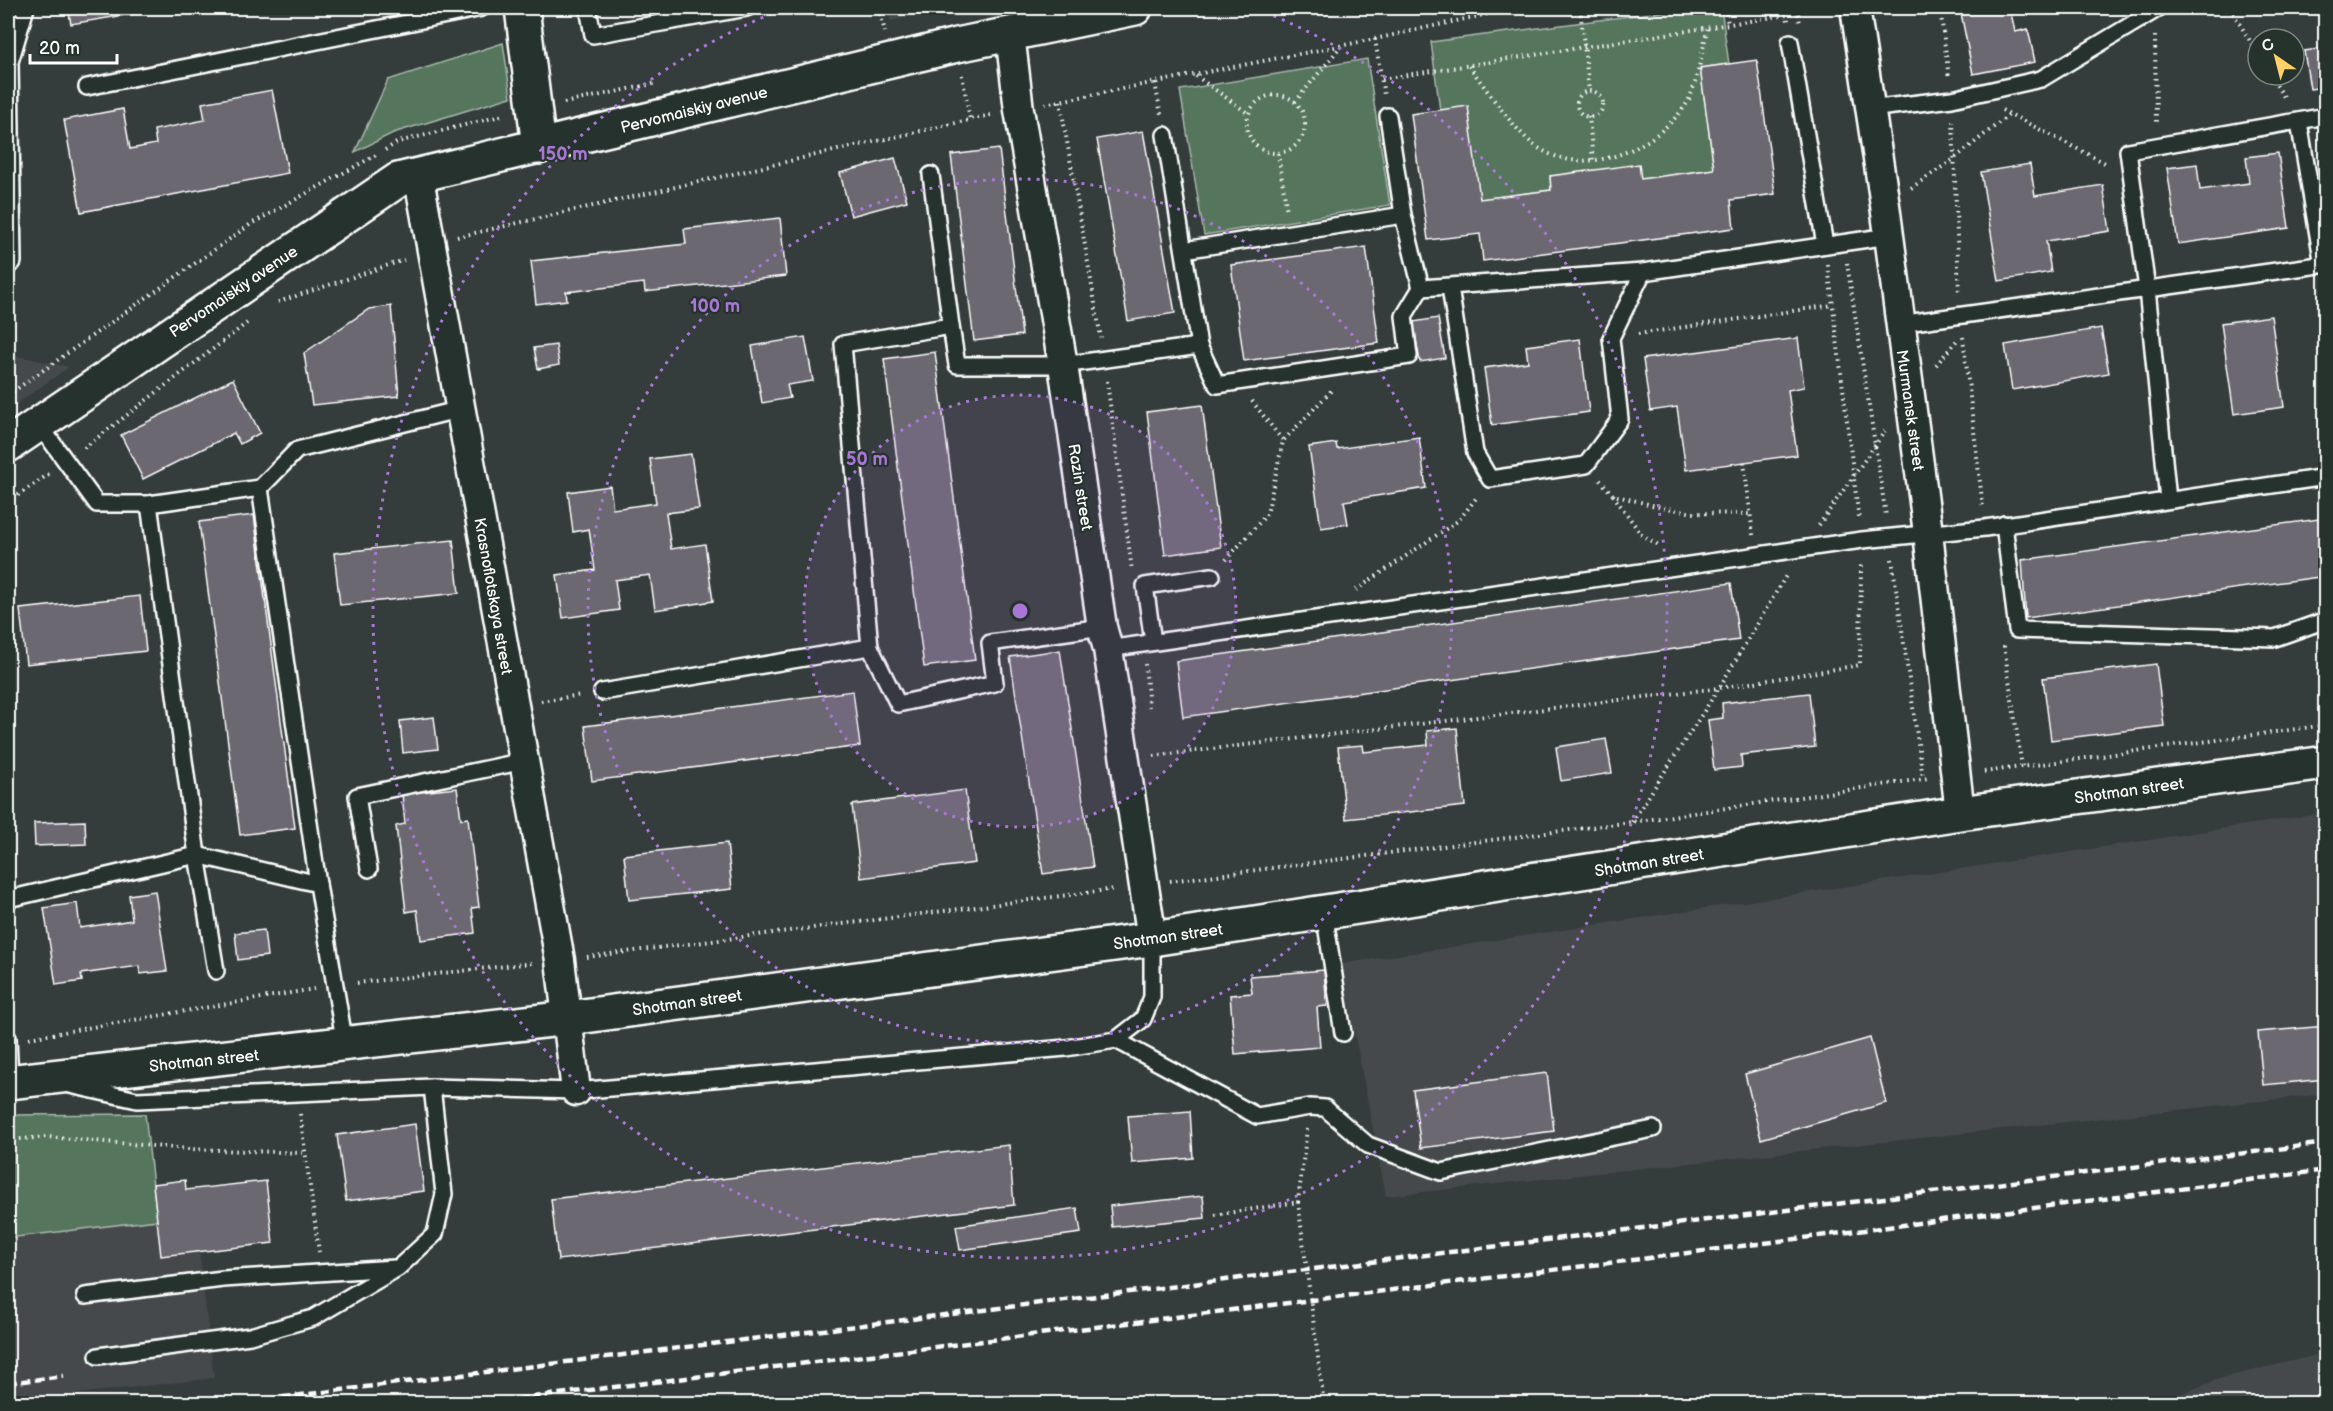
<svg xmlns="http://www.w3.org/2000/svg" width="2333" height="1411" viewBox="0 0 2333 1411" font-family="'Balsamiq Sans',sans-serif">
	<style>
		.built { fill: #454a4c }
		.green { fill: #56745d; stroke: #aabaae; stroke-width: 1.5 }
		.building { fill: #6c6772; stroke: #fff; stroke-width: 1.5 }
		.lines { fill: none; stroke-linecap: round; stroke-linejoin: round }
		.lane-casing { stroke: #fff; stroke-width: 20 }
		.street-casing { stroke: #fff; stroke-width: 33 }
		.secondary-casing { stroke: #fff; stroke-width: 38 }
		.primary-casing { stroke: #fff; stroke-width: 38 }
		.path { stroke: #fff; stroke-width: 4; stroke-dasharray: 1.5 4.5; stroke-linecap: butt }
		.lane { stroke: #26332d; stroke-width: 15 }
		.street { stroke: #26332d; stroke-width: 28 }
		.secondary { stroke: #26332d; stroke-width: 33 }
		.primary { stroke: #26332d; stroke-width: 33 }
		.rail { stroke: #fff; stroke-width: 4.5; stroke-dasharray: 9 4.5; stroke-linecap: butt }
		.path-bridge { stroke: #fff; stroke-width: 4; stroke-dasharray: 1.5 4.5; stroke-linecap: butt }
		.ring { fill: none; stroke: #a976d5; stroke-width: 3; stroke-dasharray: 3 6 }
		.labels { text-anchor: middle; stroke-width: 4.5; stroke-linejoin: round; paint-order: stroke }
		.street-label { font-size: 16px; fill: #fff; stroke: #26332d }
		.centre { fill: #a976d5; stroke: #26332d; stroke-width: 3 }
		.ring-label { font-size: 18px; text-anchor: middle; font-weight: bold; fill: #a976d5; stroke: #26332d; stroke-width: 4.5; stroke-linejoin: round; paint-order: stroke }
	</style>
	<rect width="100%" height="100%" fill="#343d3b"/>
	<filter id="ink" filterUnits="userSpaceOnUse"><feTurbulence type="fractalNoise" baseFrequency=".0167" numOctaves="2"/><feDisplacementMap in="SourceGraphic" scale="12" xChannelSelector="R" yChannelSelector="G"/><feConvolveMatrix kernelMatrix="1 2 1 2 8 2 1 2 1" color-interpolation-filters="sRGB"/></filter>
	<g filter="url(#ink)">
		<g class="built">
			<path d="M 887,8 L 945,8 L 891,21 Z"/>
			<path d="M 8,354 L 69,367 L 8,410 Z"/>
			<path d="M 2325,813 L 2325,1094 L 1386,1196 L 1341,964 Z"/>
			<path d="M 157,1220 L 161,1256 L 199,1251 L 214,1378 L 8,1402 L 8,1238 Z"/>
			<path d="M 2325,1353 L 2325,1403 L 2157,1403 L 2222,1378 Z"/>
		</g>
		<g class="green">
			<path d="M 1691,8 L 1721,8 L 1729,64 L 1700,68 L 1714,169 L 1641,179 L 1550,176 L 1551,190 L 1480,199 L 1440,110 L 1431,42 Z"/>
			<path d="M 503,43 L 511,97 L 393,133 L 355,152 L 388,80 Z"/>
			<path d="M 1367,59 L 1390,205 L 1204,235 L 1180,90 Z"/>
			<path d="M 145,1114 L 157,1220 L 8,1238 L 8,1115 Z"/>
		</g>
		<g class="building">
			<path d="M 68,8 L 168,8 L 71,24 Z"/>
			<path d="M 1960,8 L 2010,8 L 2015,32 L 2028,29 L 2035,62 L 1973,74 Z"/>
			<path d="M 2326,48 L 2326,87 L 2310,89 L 2304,51 Z"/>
			<path d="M 1757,60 L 1775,194 L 1731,200 L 1734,228 L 1483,261 L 1480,234 L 1428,240 L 1411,114 L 1468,106 L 1480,199 L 1551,190 L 1550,176 L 1639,164 L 1641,179 L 1714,169 L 1700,68 Z"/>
			<path d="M 272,90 L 288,173 L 81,212 L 64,120 L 123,109 L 130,149 L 156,144 L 154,130 L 205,120 L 202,103 Z"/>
			<path d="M 1143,131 L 1175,313 L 1128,321 L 1097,139 Z"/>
			<path d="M 999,149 L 1022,335 L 974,341 L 951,155 Z"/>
			<path d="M 2278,153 L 2289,228 L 2178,244 L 2167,168 L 2197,164 L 2200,190 L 2249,183 L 2246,157 Z"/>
			<path d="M 895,158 L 907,201 L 851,216 L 840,173 Z"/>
			<path d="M 2030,164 L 2035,196 L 2103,185 L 2110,231 L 2046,241 L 2051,272 L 1999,281 L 1981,172 Z"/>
			<path d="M 780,218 L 786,276 L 645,292 L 644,283 L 566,292 L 567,300 L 536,304 L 531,261 L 686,244 L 684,229 Z"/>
			<path d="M 1366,247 L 1379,343 L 1244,361 L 1231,265 Z"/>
			<path d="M 391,306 L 399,396 L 312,405 L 304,353 L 369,309 Z"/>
			<path d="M 2271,316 L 2284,407 L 2234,414 L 2221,323 Z"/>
			<path d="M 1438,318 L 1445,358 L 1420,362 L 1413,322 Z"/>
			<path d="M 2101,328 L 2109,373 L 2012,390 L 2005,345 Z"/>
			<path d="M 805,337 L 813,381 L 787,385 L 790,398 L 762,403 L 752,346 Z"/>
			<path d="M 1798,338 L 1804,387 L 1788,390 L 1797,455 L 1686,470 L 1677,407 L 1650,411 L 1643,359 Z"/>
			<path d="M 1580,339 L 1589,412 L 1492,425 L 1484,368 L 1528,362 L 1526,346 Z"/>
			<path d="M 556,345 L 559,365 L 538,369 L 534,348 Z"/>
			<path d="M 935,352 L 975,660 L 924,667 L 884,359 Z"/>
			<path d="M 233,379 L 260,433 L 240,444 L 234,433 L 143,479 L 121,435 Z"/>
			<path d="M 1202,405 L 1221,547 L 1165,555 L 1147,412 Z"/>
			<path d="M 1419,437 L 1426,488 L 1344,501 L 1348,524 L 1321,528 L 1309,447 L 1336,443 L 1337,449 Z"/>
			<path d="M 691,454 L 699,509 L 666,513 L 671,549 L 705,544 L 713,601 L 655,610 L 650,575 L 615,580 L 619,610 L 563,618 L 557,575 L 595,570 L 589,529 L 573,532 L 568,492 L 610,486 L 613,509 L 656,503 L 650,459 Z"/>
			<path d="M 254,515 L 295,828 L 240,835 L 199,522 Z"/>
			<path d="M 2326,518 L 2326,576 L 2026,618 L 2022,560 Z"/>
			<path d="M 453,540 L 459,593 L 340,605 L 334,553 Z"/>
			<path d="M 1731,583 L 1739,640 L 1183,717 L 1176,661 Z"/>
			<path d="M 140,596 L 146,651 L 26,664 L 20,609 Z"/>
			<path d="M 1060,650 L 1093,867 L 1043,874 L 1010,657 Z"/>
			<path d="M 2156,664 L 2164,726 L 2051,740 L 2043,678 Z"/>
			<path d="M 853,691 L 860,746 L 592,781 L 585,726 Z"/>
			<path d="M 1809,693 L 1815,747 L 1741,755 L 1742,767 L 1714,770 L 1708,720 L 1723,718 L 1722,703 Z"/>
			<path d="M 434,717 L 438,749 L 403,753 L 400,721 Z"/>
			<path d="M 1457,728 L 1465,806 L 1346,819 L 1338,747 L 1363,745 L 1364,752 L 1428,745 L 1427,731 Z"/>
			<path d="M 1606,739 L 1612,773 L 1561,781 L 1556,747 Z"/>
			<path d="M 457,788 L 461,819 L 468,818 L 479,907 L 472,908 L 475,933 L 421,940 L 417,910 L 406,912 L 396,826 L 405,824 L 402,794 Z"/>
			<path d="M 965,790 L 975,863 L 861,878 L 852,805 Z"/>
			<path d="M 85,821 L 86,844 L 35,846 L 34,823 Z"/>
			<path d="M 727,843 L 732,889 L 629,900 L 624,855 Z"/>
			<path d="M 155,891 L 167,971 L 140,974 L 139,966 L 81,974 L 82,981 L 56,985 L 44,908 L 77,903 L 80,928 L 132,920 L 129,895 Z"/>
			<path d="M 264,930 L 267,956 L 238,960 L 235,933 Z"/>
			<path d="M 1324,970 L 1327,1006 L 1317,1007 L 1320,1047 L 1235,1054 L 1230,995 L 1252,993 L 1250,976 Z"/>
			<path d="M 2326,1026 L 2326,1079 L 2263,1085 L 2258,1032 Z"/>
			<path d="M 1870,1038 L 1886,1103 L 1761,1139 L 1745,1074 Z"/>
			<path d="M 1547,1073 L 1554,1131 L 1421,1148 L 1413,1090 Z"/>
			<path d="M 1190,1111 L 1193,1158 L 1132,1163 L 1128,1116 Z"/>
			<path d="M 415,1124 L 424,1191 L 346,1201 L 337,1135 Z"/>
			<path d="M 1009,1145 L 1014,1205 L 558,1260 L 551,1199 Z"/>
			<path d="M 185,1180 L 186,1190 L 266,1181 L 273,1243 L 161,1256 L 153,1184 Z"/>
			<path d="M 1203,1196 L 1205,1218 L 1112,1227 L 1110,1206 Z"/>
			<path d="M 1077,1208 L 1081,1233 L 960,1250 L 956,1226 Z"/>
		</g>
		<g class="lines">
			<defs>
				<g id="lane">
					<path d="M 588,8 L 593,35 L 747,8"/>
					<path d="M 1790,42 L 1825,245"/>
					<path d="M 87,87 L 482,8"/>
					<path d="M 1869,109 L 1952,99 L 2041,79 L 2159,8"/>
					<path d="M 2299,122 L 2323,265"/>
					<path d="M 1165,135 L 1199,346 L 1217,385 L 1409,356 L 1404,316 L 1421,288 L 1403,215 L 1388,116"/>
					<path d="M 931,175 L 951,326"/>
					<path d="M 1184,250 L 1403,215"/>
					<path d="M 8,267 L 13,262 L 10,62 L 26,8"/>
					<path d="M 1450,287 L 1475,453 L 1490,479 L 1586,465 L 1620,419 L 1611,338 L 1643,272"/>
					<path d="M 1421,288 L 1643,272 L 1889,236"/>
					<path d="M 1899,324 L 2326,264"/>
					<path d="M 38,423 L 97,504 L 149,504 L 197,855 L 318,884 L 345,1045"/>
					<path d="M 260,488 L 297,450 L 461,409"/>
					<path d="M 2168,500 L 2147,289 L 2128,151 L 2326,116"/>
					<path d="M 149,504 L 260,488 L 318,884"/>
					<path d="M 2004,524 L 2017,630 L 2275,638 L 2326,620"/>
					<path d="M 1153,642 L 1145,586 L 1212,576"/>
					<path d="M 870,647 L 898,704 L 995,683 L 990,643 L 1102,627"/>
					<path d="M 1108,649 L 1862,540 L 1985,528 L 2326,477"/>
					<path d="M 602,692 L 870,647 L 843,344 L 951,326 L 957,365 L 1063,365 L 1199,346"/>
					<path d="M 369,869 L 357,796 L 524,761"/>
					<path d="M 8,899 L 197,855 L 216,971"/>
					<path d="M 1324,912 L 1343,1033"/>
					<path d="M 8,1038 L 10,1082"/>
					<path d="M 1116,1040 L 1257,1116 L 1310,1107 L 1325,1108 L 1368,1145 L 1441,1172 L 1653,1129"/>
					<path d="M 70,1085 L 137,1100 L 432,1087 L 576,1091 L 1066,1048 L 1116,1040 L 1143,1019 L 1152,997 L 1152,939"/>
					<path d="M 85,1296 L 223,1279 L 395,1268"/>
					<path d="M 98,1356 L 250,1336 L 313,1318 L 398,1268 L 435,1234 L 444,1194 L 432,1087"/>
				</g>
				<g id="street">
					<path d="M 1855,8 L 1885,205 L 1928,533 L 1960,813"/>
					<path d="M 1010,34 L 1019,110 L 1063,365 L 1102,627 L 1108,649 L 1152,939"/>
					<path d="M 418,173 L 560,960 L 576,1091"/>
				</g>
				<path id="secondary" d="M 522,8 L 539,147"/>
				<g id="primary">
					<path d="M 8,445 L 398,180 L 957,45 L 1135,8"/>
					<path d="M 8,1082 L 569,1018 L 1152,939 L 1960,813 L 2326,763"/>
				</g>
			</defs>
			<use href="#lane" class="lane-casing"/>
			<use href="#street" class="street-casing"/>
			<use href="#secondary" class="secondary-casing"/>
			<use href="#primary" class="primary-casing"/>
			<g class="path">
				<path d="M 879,8 L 885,32"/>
				<path d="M 1580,8 L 1589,91"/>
				<path d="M 1725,8 L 1728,24"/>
				<path d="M 1797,8 L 1800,23"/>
				<path d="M 1940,8 L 1949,78"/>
				<path d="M 2230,8 L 2258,54"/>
				<path d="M 2155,36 L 2156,125"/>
				<path d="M 1375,39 L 1384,95"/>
				<path d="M 1469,66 C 1487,90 1505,117 1526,138 C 1574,184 1650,154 1685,106 C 1697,89 1702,49 1708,27"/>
				<path d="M 962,75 L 970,119"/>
				<path d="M 2270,75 L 2286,100"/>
				<path d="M 1196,76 L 1249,114"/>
				<path d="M 1382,79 L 1787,15 L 1788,21"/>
				<path d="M 1155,83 L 1161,114"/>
				<circle cx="1590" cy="104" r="13"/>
				<circle cx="1276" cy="124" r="29"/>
				<path d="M 1060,101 L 1101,338"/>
				<path d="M 1295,102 L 1341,46"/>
				<path d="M 564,103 L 657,83"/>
				<path d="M 1045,104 L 1375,39 L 1515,8"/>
				<path d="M 2002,110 L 2107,164"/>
				<path d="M 1589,116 L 1593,162"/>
				<path d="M 1953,121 L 1959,294"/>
				<path d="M 385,150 L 398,142 L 504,115"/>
				<path d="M 1278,153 L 1287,212"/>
				<path d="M 1911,188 L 1954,159 L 2010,114"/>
				<path d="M 457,237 L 991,115"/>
				<path d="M 1847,263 L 1886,516"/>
				<path d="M 1828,265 L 1859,520"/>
				<path d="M 278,302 L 404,260"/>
				<path d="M 1638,334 L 1833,305"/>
				<path d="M 1963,337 L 1983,508"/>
				<path d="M 1936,365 L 1958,339"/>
				<path d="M 1107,381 L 1132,570"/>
				<path d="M 8,395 L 251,224 L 376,155"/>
				<path d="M 1252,401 L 1283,441"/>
				<path d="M 84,448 L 247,323"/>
				<path d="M 1744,462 L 1753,535"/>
				<path d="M 1600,480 L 1613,495 L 1652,505 L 1693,513 L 1750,514"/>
				<path d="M 1613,495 L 1641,534 L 1660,546"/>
				<path d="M 8,502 L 49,474"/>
				<path d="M 1819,525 L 1885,431"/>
				<path d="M 1892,559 L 1923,778"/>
				<path d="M 1226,560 L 1267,514 L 1283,441 L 1331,391"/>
				<path d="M 1356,590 L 1459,520 L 1477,497"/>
				<path d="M 2004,646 L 2022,767"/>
				<path d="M 1145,664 L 1149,707"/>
				<path d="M 541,701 L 581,695"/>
				<path d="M 1154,756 L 1719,688 L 1860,665 L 1861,563"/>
				<path d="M 1984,772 L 2326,725"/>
				<path d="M 1632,822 L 1719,688 L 1787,574"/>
				<path d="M 1170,881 L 1632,822 L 1929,778"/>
				<path d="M 587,957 L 1115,889"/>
				<path d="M 357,983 L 532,963"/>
				<path d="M 29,1038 L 314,989"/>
				<path d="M 300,1114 L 319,1252"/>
				<path d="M 8,1140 L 48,1137 L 188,1149 L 306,1153"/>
				<path d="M 1215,1215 L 1298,1202 L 1307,1129"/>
			</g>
			<use href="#lane" class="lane"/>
			<use href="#street" class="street"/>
			<use href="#secondary" class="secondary"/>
			<use href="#primary" class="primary"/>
			<g class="rail">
				<path d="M 8,1383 L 64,1376"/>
				<path d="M 229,1404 L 2326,1143"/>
				<path d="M 478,1404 L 1657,1257 L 2326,1170"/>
			</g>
			<path class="path-bridge" d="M 1298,1202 L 1324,1404"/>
		</g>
	</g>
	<circle cx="1020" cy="611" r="216" fill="#a976d5" fill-opacity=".12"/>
	<g class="ring">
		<circle cx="1020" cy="611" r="216"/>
		<circle cx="1020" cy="611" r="432"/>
		<path d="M1257 9A647 647 0 1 1 783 9"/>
	</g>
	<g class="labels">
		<g class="street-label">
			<text transform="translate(694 109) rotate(-14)" y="6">Pervomaiskiy avenue</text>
			<text transform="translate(233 291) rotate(-34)" y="6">Pervomaiskiy avenue</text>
			<text transform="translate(1911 410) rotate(82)" y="6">Murmansk street</text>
			<text transform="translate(1081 487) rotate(81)" y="6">Razin street</text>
			<text transform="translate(494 596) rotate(80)" y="6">Krasnoflotskaya street</text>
			<text transform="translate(2129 790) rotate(-8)" y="6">Shotman street</text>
			<text transform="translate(1649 862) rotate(-9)" y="6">Shotman street</text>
			<text transform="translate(1168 936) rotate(-8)" y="6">Shotman street</text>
			<text transform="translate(687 1002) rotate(-8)" y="6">Shotman street</text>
			<text transform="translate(204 1060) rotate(-6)" y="6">Shotman street</text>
		</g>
	</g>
	<circle cx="1020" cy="611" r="9" class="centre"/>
	<g class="ring-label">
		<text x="563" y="160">150 m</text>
		<text x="715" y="312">100 m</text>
		<text x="867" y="465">50 m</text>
	</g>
	<rect width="2333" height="1411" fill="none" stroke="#26332d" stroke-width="30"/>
	<rect x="15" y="15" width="2303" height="1381" fill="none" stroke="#fff" stroke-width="2" filter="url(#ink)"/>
	<g transform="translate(2276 57) rotate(325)"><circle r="28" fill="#26332d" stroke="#7d8581" stroke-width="1.5"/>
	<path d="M0-4.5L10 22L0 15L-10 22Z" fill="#ffd166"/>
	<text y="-9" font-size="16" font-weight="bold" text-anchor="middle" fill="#ffffff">С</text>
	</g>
	<path d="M30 54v9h87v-9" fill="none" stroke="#ffffff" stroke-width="3"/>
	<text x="39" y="54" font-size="18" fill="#ffffff" stroke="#26332d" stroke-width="4.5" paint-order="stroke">20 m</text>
</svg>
